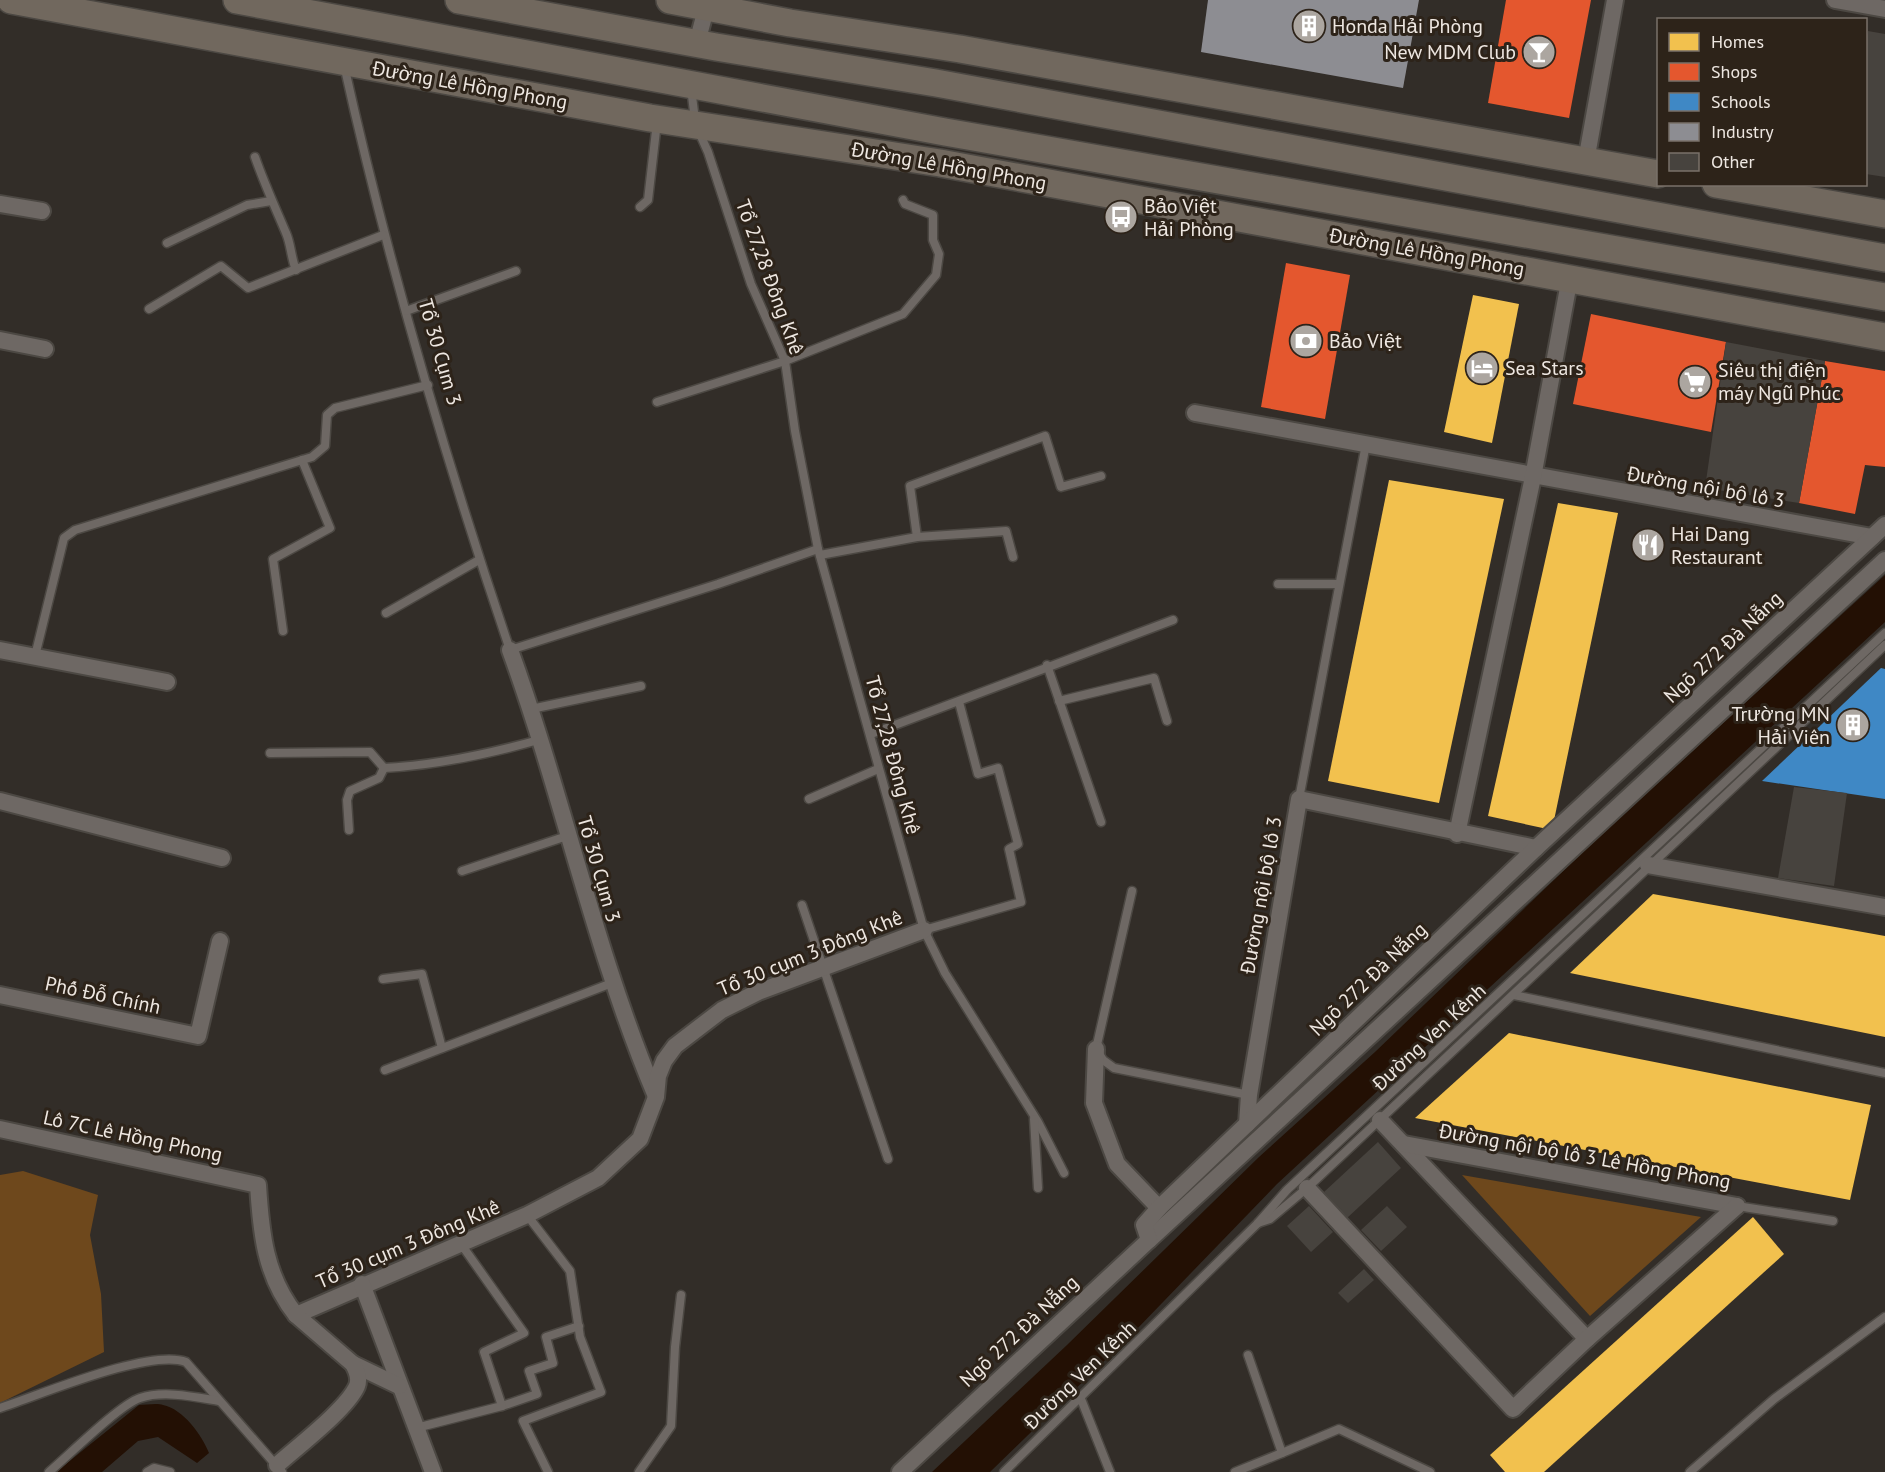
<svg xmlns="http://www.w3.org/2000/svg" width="1885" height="1472" viewBox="0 0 1885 1472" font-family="'PT Sans',sans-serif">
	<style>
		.green { fill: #6e481c }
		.water { fill: #231004 }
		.homes { fill: #f2c14e }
		.shops { fill: #e4572e }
		.schools { fill: #3f88c5 }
		.industry { fill: #8d8d92 }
		.building { fill: #47433e }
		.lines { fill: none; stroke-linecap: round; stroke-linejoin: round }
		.lane-casing { stroke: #4c4843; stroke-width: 11 }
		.street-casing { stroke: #4c4843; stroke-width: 20 }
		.primary-casing { stroke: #4c4843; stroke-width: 30 }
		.lane { stroke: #6e6864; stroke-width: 8 }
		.street { stroke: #6e6864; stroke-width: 16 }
		.primary { stroke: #71685e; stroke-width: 27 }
		.labels { text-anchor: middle; stroke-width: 6; stroke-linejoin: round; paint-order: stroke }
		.poi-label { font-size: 20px; fill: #eee7e1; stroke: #2d2319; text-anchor: start }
		.street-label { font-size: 20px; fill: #eee7e1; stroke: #2d2319 }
	</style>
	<rect width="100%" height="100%" fill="#322d28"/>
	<g class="green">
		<path d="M 23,1171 L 98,1195 L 90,1235 L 101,1294 L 104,1352 L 0,1403 L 0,1175 Z"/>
		<path d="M 1462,1175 L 1701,1217 L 1590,1316 Z"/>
	</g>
	<g class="water">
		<path d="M 1885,575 L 1885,622 L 1277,1184 L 1135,1331 L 990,1472 L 932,1472 L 1067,1345 L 1259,1157 L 1375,1052 L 1604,832 Z"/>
		<path d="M 139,1405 C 146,1405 157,1403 163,1405 C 183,1409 202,1435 209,1453 L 197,1463 L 158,1437 L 138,1441 L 102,1472 L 56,1472 Z"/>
	</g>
	<g class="homes">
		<path d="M 1473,295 L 1519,304 L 1492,443 L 1444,432 Z"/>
		<path d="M 1389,480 L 1504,499 L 1439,803 L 1328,781 Z"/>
		<path d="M 1558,503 L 1618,513 L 1552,830 L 1488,816 Z"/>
		<path d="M 1653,894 L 1885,936 L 1885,1037 L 1570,973 Z"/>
		<path d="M 1509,1033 L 1871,1105 L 1850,1200 L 1415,1118 Z"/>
		<path d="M 1753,1217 L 1784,1254 L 1544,1472 L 1505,1472 L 1490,1455 Z"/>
	</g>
	<g class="shops">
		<path d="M 1506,0 L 1591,0 L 1569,118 L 1488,103 Z"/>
		<path d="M 1286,263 L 1350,275 L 1325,419 L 1261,407 Z"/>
		<path d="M 1591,314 L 1726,342 L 1711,432 L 1573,404 Z"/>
		<path d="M 1825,361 L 1885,371 L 1885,467 L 1865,465 L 1855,514 L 1799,503 Z"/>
	</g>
	<path class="schools" d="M 1881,668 L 1885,669 L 1885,799 L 1762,781 Z"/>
	<path class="industry" d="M 1208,0 L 1419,0 L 1403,88 L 1201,52 Z"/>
	<g class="building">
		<path d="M 1868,31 L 1885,34 L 1885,177 L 1866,174 L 1866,43 Z"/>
		<path d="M 1726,342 L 1825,361 L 1799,503 L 1705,488 Z"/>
		<path d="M 1794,787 L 1847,793 L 1834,886 L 1778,878 Z"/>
		<path d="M 1378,1142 L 1401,1168 L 1347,1218 L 1324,1192 Z"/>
		<path d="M 1309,1206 L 1333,1232 L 1311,1252 L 1287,1226 Z"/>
		<path d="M 1387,1206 L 1407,1227 L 1381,1251 L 1361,1230 Z"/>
		<path d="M 1364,1269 L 1374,1280 L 1348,1303 L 1338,1293 Z"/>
	</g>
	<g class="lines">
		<defs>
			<g id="lane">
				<path d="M 344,65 C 388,263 445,458 510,650 L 718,584 L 818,549"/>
				<path d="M 691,88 L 695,120"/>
				<path d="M 699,132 L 708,152 L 751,284 L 785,361 L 795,431 L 818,549 L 924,930 L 945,973 L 1038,1122 L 1064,1173"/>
				<path d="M 255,157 C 264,183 275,207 286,233 C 291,244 291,258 296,270"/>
				<path d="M 640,207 L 648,200 L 657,122"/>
				<path d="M 167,243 L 247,205 L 271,201"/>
				<path d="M 149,309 L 221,266 L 248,288 L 383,235"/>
				<path d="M 406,311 L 516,271"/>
				<path d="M 657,402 L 785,361 L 903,314 L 936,275 L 939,254 L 933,240 L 933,215 L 905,204 L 903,200"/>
				<path d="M 917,537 L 910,486 L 1045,436 L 1061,487 L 1101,476"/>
				<path d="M 820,555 L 917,537 L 1006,531 L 1013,557"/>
				<path d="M 1278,584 L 1339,584"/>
				<path d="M 386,613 L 479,560"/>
				<path d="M 283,631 L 273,559 L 330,528 L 302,460"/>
				<path d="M 35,656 L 64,538 L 75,530 L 312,457 L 325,446 L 327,415 L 335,408 L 428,385"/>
				<path d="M 1047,665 L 1101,822"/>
				<path d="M 1059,701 L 1154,678 L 1167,721"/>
				<path d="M 531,709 L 641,686"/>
				<path d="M 871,734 L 1173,620"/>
				<path d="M 270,753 L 370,752 L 384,768 C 439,765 489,754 542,739"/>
				<path d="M 809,799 L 878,769"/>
				<path d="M 1299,799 L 1366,444"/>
				<path d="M 349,830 L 347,800 L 350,791 L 379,778 L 384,768"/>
				<path d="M 462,871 L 567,836"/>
				<path d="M 1132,891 L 1096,1049 L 1103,1060 L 1114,1068 L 1249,1095"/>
				<path d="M 802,905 L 888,1159"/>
				<path d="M 924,930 L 1021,902 L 1009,849 L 1018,844 L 998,768 L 978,774 L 959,702"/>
				<path d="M 383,979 L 422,974 L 442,1048"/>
				<path d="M 1514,995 L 1885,1073"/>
				<path d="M 385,1070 L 612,983"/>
				<path d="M 1034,1119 L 1038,1188"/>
				<path d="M 1737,1206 L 1833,1221"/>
				<path d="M 527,1215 L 570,1271 L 580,1337 L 601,1392 L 523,1421 L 548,1472"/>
				<path d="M 1258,1223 L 1270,1219 L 1307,1188 L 1885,645"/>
				<path d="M 1081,1399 L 1110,1472"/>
				<path d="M 502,1406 L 537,1394 L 529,1371 L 553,1363 L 546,1337 L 579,1326"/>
				<path d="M 0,1408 C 40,1395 150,1348 186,1362 L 282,1472"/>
				<path d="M 416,1428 L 502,1406 L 484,1352 L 524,1333 L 461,1244"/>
				<path d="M 1282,1453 L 1339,1429 L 1430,1472"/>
				<path d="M 49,1472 C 68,1456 119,1405 140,1398 C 164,1390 195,1397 219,1401"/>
				<path d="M 147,1472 L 154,1468 L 170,1472"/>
				<path d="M 639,1472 L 671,1426 L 675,1347 L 681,1295"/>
				<path d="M 1004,1472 L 1258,1223 L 1287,1190 L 1885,633"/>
				<path d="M 1235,1472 L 1282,1453 L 1248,1355"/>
				<path d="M 1690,1472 L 1774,1399 L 1885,1317"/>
			</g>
			<g id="street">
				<path d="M 1835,0 L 1885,9"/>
				<path d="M 697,43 L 707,5 L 704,0"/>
				<path d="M 1586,161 L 1615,0"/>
				<path d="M 0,204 L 42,211"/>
				<path d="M 0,340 L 45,349"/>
				<path d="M 1195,413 L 1872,537"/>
				<path d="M 0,650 L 167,682"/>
				<path d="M 510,650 C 563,796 594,949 655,1094"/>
				<path d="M 0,801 L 222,858"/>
				<path d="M 1457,834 L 1533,477 L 1570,277"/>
				<path d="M 1648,865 L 1885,907"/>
				<path d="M 0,995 L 198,1036 L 220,941"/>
				<path d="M 1096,1049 L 1094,1103 L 1117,1164 L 1159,1208"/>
				<path d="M 1380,1120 L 1587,1339"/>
				<path d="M 1247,1124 L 1249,1095 L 1299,799 L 1536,848"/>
				<path d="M 0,1129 L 258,1185 C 261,1233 265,1276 296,1315 L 527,1215 L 598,1178 L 640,1139 L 656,1097 L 658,1076 L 664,1061 L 675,1046 L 722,1010 L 758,992 L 924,930"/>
				<path d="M 1404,1144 L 1737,1206"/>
				<path d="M 1307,1188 L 1513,1409 L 1587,1339 L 1737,1206"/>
				<path d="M 1149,1240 L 1885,560"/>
				<path d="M 362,1284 L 433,1472"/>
				<path d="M 353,1364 L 399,1386"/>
				<path d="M 277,1465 C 297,1447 347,1409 357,1386 C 360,1378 357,1371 353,1364 L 296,1315"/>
				<path d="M 900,1472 L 1149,1240 L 1144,1225 L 1159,1208 L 1536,848 L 1885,525"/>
			</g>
			<g id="primary">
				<path d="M 11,0 L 650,118 L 940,163 L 1885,337"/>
				<path d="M 237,0 L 945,132 L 1885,297"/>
				<path d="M 459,0 L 716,47 L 936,83 L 1885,258"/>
				<path d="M 670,0 L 790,23 L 960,49 L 1658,174"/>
				<path d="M 1716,184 L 1885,214"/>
			</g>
		</defs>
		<use href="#lane" class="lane-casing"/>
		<use href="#street" class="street-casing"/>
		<use href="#primary" class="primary-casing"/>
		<use href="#lane" class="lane"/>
		<use href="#street" class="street"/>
		<use href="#primary" class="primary"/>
	</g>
	<defs>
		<symbol id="building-disc" viewBox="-11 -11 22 22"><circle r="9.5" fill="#aca6a0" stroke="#2d2319"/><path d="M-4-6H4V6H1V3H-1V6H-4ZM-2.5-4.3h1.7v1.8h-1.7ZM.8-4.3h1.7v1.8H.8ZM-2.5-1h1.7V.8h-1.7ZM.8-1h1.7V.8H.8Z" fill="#fff"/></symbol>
		<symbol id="bar-disc" viewBox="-11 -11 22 22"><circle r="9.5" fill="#aca6a0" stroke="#2d2319"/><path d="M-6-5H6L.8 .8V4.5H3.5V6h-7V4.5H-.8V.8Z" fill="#fff"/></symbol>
		<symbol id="bus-disc" viewBox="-11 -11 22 22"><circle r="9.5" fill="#aca6a0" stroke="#2d2319"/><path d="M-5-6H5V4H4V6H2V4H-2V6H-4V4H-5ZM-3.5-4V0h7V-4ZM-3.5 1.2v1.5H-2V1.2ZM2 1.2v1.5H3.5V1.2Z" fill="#fff"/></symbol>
		<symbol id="bank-disc" viewBox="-11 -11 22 22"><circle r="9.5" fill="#aca6a0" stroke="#2d2319"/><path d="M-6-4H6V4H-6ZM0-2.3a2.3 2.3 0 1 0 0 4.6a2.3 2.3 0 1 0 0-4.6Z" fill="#fff"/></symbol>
		<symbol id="hotel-disc" viewBox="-11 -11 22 22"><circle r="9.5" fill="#aca6a0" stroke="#2d2319"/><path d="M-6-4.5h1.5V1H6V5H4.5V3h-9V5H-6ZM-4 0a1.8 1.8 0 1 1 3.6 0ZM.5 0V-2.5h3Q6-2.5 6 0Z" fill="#fff"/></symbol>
		<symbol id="supermarket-disc" viewBox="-11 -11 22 22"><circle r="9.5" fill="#aca6a0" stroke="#2d2319"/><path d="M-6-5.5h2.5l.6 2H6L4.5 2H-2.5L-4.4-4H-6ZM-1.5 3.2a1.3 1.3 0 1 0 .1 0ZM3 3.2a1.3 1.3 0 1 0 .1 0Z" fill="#fff"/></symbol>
		<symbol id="restaurant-disc" viewBox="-11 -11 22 22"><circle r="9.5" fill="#aca6a0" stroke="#2d2319"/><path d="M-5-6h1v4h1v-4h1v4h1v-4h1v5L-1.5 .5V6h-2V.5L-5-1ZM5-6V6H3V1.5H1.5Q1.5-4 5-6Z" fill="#fff"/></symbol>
	</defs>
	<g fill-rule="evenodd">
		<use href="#building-disc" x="1290" y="7" width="38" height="38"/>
		<use href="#bar-disc" x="1520" y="33" width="38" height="38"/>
		<use href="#bus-disc" x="1102" y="198" width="38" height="38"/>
		<use href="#bank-disc" x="1287" y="322" width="38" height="38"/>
		<use href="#hotel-disc" x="1463" y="349" width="38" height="38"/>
		<use href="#supermarket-disc" x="1676" y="363" width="38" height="38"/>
		<use href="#restaurant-disc" x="1629" y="526" width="38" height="38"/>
		<use href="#building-disc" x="1834" y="706" width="38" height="38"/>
	</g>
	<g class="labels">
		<g class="poi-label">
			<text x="1332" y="33">Honda Hải Phòng</text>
			<text x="1516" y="59" text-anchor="end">New MDM Club</text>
			<text x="1144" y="213">Bảo Việt<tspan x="1144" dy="23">Hải Phòng</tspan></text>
			<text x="1329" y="348">Bảo Việt</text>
			<text x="1505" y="375">Sea Stars</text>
			<text x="1718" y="377">Siêu thị điện<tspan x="1718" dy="23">máy Ngũ Phúc</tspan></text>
			<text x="1671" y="541">Hai Dang<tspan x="1671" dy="23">Restaurant</tspan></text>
			<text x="1830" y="721" text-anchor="end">Trường MN<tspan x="1830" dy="23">Hải Viên</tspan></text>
		</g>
		<g class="street-label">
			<text transform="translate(470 85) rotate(10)" y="7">Đường Lê Hồng Phong</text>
			<text transform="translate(949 166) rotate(10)" y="7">Đường Lê Hồng Phong</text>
			<text transform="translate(1427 252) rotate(10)" y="7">Đường Lê Hồng Phong</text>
			<text transform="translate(770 277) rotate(70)" y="7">Tổ 27,28 Đông Khê</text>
			<text transform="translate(440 352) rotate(74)" y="7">Tổ 30 Cụm 3</text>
			<text transform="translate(1706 487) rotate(10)" y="7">Đường nội bộ lô 3</text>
			<text transform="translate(1723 647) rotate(-43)" y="7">Ngõ 272 Đà Nẵng</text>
			<text transform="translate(893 755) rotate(75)" y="7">Tổ 27,28 Đông Khê</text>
			<text transform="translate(599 869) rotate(74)" y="7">Tổ 30 Cụm 3</text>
			<text transform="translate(1261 895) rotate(-80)" y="7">Đường nội bộ lô 3</text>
			<text transform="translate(810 953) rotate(-22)" y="7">Tổ 30 cụm 3 Đông Khê</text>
			<text transform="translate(1368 979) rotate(-44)" y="7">Ngõ 272 Đà Nẵng</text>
			<text transform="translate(103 995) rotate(12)" y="7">Phố Đỗ Chính</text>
			<text transform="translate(1429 1037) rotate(-43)" y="7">Đường Ven Kênh</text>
			<text transform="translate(133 1136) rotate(12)" y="7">Lô 7C Lê Hồng Phong</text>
			<text transform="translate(1585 1156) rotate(10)" y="7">Đường nội bộ lô 3 Lê Hồng Phong</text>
			<text transform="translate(408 1244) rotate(-23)" y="7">Tổ 30 cụm 3 Đông Khê</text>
			<text transform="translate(1019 1331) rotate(-43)" y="7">Ngõ 272 Đà Nẵng</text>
			<text transform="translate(1080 1375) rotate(-44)" y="7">Đường Ven Kênh</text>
		</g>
	</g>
	<rect x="1657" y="18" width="210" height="168" fill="#2d2319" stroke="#7a7169" stroke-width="1.5"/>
	<rect x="1669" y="33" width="30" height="18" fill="#f2c14e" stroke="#7a7169" stroke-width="1.5"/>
	<text x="1711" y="48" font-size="18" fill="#eee7e1">Homes</text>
	<rect x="1669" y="63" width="30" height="18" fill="#e4572e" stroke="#7a7169" stroke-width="1.5"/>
	<text x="1711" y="78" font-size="18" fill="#eee7e1">Shops</text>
	<rect x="1669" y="93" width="30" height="18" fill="#3f88c5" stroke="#7a7169" stroke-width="1.5"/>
	<text x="1711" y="108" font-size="18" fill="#eee7e1">Schools</text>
	<rect x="1669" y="123" width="30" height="18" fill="#8d8d92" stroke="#7a7169" stroke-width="1.5"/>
	<text x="1711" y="138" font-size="18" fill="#eee7e1">Industry</text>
	<rect x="1669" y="153" width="30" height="18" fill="#47433e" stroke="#7a7169" stroke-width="1.5"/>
	<text x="1711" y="168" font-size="18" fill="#eee7e1">Other</text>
</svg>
